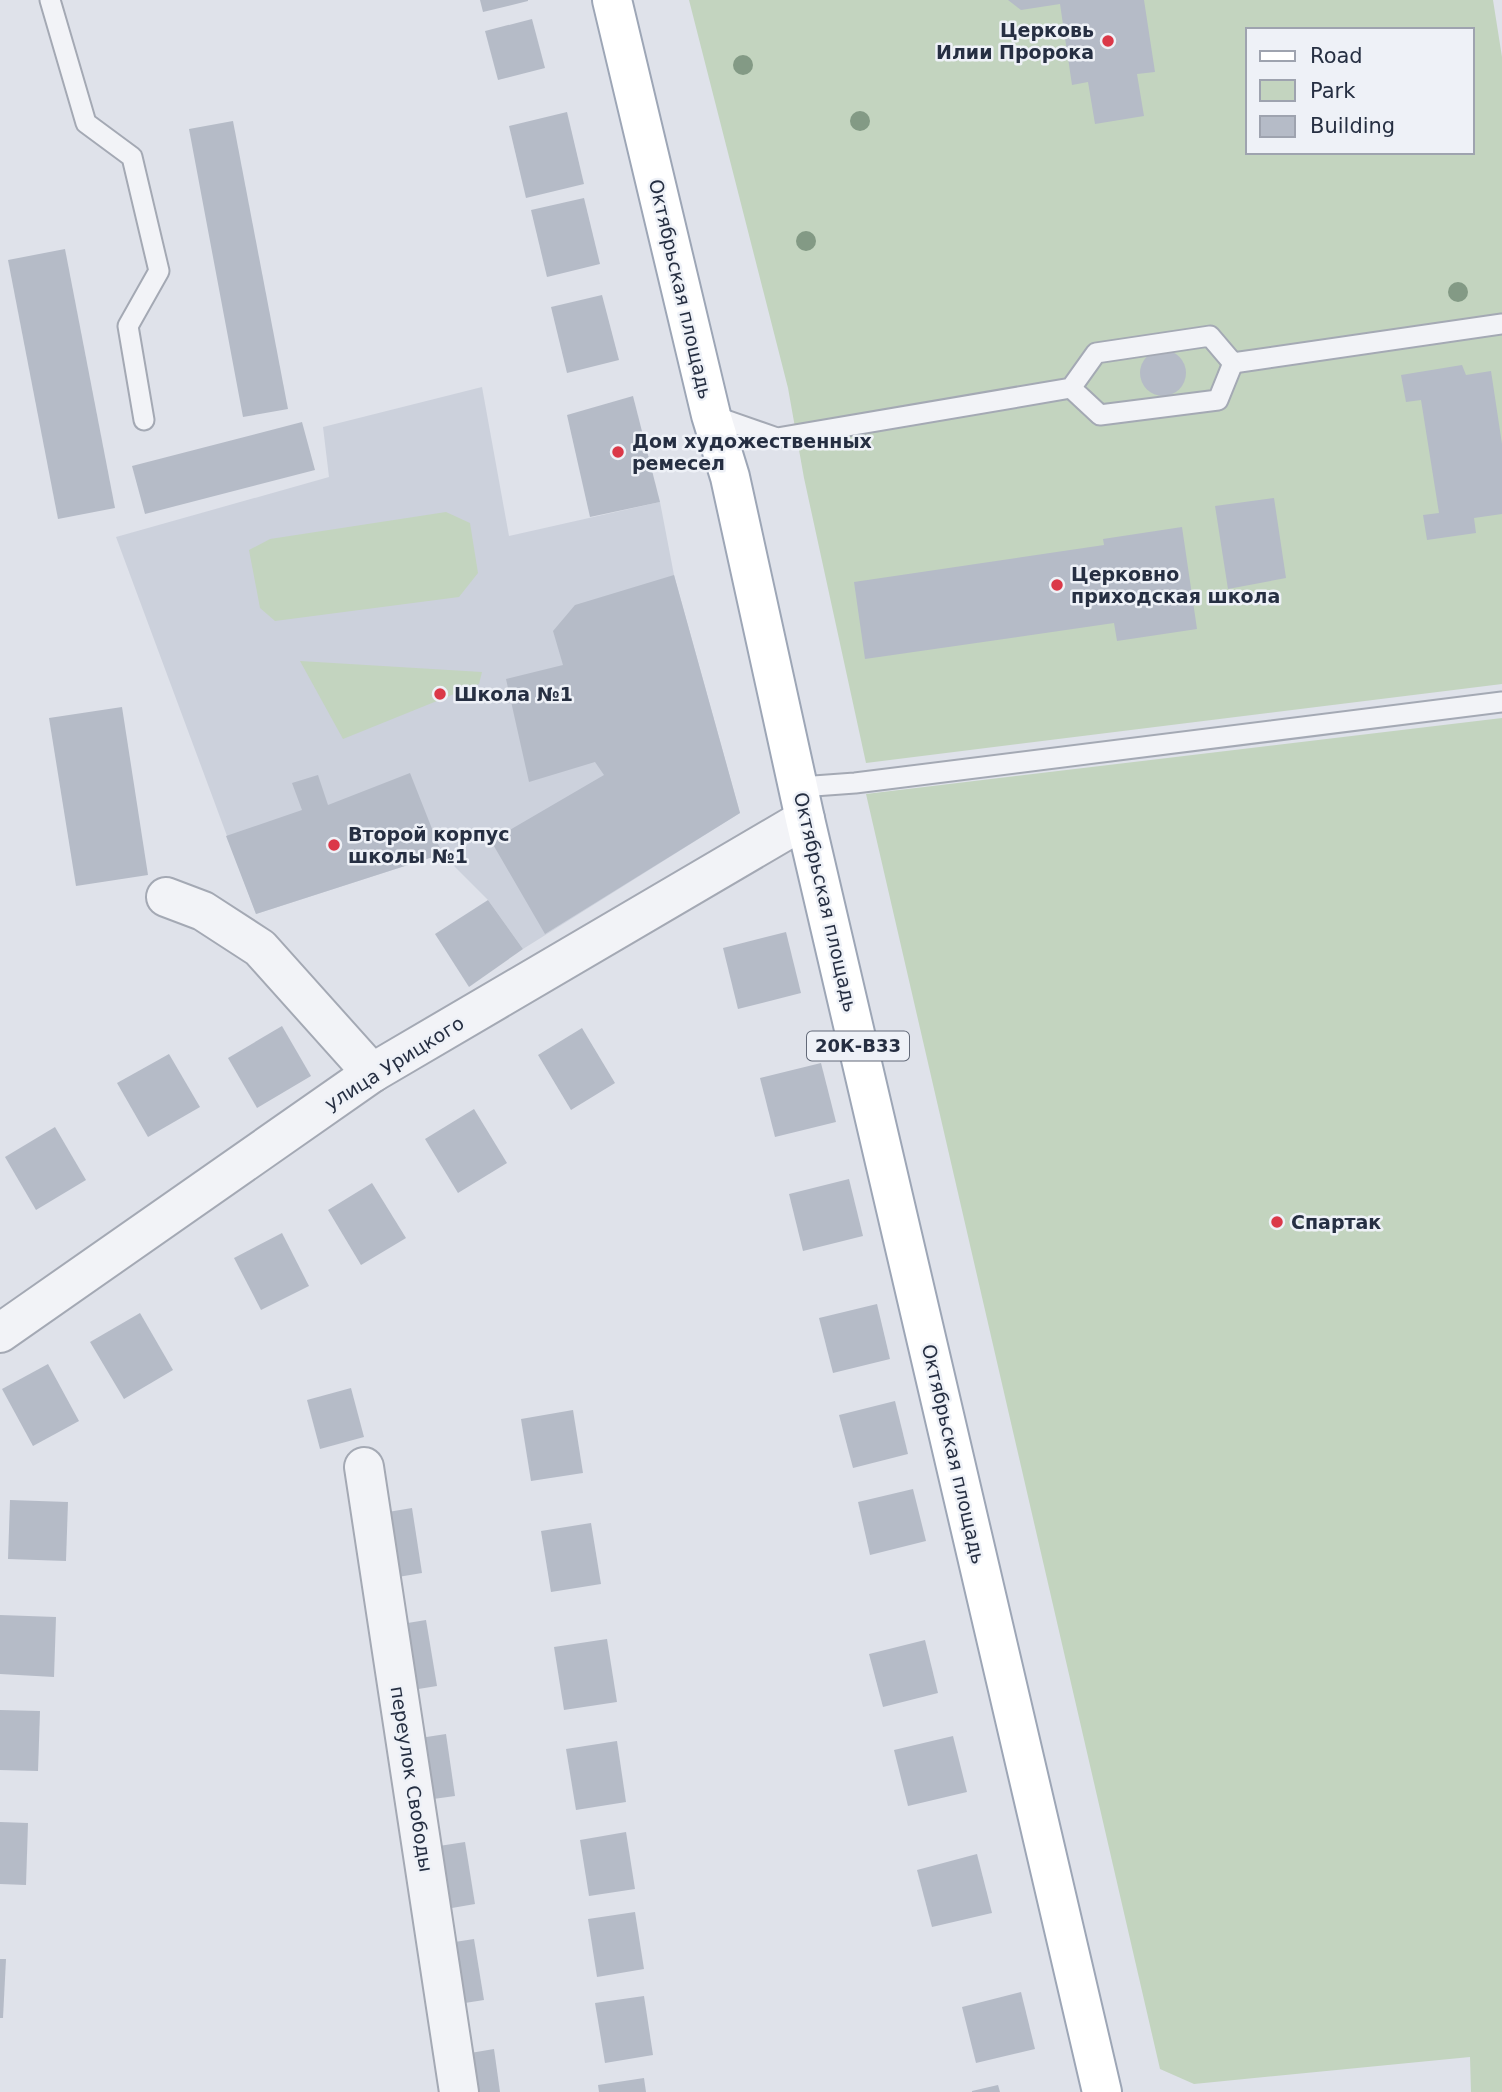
<svg xmlns="http://www.w3.org/2000/svg" width="1502" height="2092" viewBox="0 0 1502 2092" font-family="'DejaVu Sans',sans-serif">
	<style>
		.built { fill: #ccd1dc }
		.green { fill: #c3d4bf; fill-rule: evenodd }
		.building { fill: #b5bbc7 }
		.lines { fill: none; stroke-linecap: round; stroke-linejoin: round }
		.service-casing { stroke: #a4a9b4; stroke-width: 23 }
		.minor-casing { stroke: #a4a9b4; stroke-width: 42 }
		.primary-casing { stroke: #9da6b6; stroke-width: 42 }
		.service { stroke: #f2f3f7; stroke-width: 19 }
		.minor { stroke: #f2f3f7; stroke-width: 38 }
		.primary { stroke: #fff; stroke-width: 38 }
		.tree { fill: #839a85 }
		.poi-dot { fill: #db3848; stroke: #eef1f7; stroke-width: 2.5 }
		.labels { text-anchor: middle; stroke-width: 5; stroke-linejoin: round; paint-order: stroke }
		.shield { fill: #eef1f7; stroke: #626978; stroke-width: 2 }
		.shield-label { font-size: 18px; font-weight: bold; fill: #262f42 }
		.poi-label { font-size: 19px; font-weight: bold; fill: #262f42; stroke: #eef1f7; text-anchor: start }
		.street-label { font-size: 19px; fill: #262f42; stroke: #eef1f7 }
	</style>
	<rect width="100%" height="100%" fill="#dfe2ea"/>
	<path class="built" d="M 482,387 L 509,536 L 660,502 L 674,575 L 740,813 L 523,949 L 488,900 L 442,854 L 256,914 L 116,537 L 329,477 L 323,427 Z"/>
	<g class="green">
		<path d="M 689,0 L 1493,0 L 1502,57 L 1502,684 L 866,763 L 804,478 L 788,388 ZM 1248,30 L 1472,30 L 1472,152 L 1248,152 Z"/>
		<path d="M 446,512 L 470,523 L 478,573 L 459,597 L 275,621 L 260,608 L 249,550 L 270,539 Z"/>
		<path d="M 300,661 L 482,672 L 479,684 L 343,739 Z"/>
		<path d="M 1502,718 L 1502,2092 L 1471,2092 L 1470,2057 L 1194,2084 L 1160,2069 L 866,794 Z"/>
	</g>
	<g class="building">
		<path d="M 480,0 L 528,0 L 528,1 L 483,12 Z"/>
		<path d="M 1008,0 L 1144,0 L 1155,72 L 1137,74 L 1144,116 L 1095,124 L 1088,82 L 1072,85 L 1060,4 L 1021,10 Z"/>
		<path d="M 532,19 L 545,68 L 498,80 L 485,31 Z"/>
		<path d="M 567,112 L 584,184 L 526,198 L 509,126 Z"/>
		<path d="M 233,121 L 288,409 L 243,417 L 189,129 Z"/>
		<path d="M 584,198 L 600,264 L 547,277 L 531,210 Z"/>
		<path d="M 65,249 L 115,508 L 58,519 L 8,260 Z"/>
		<path d="M 602,295 L 619,360 L 567,373 L 551,307 Z"/>
		<circle cx="1163" cy="373" r="23"/>
		<path d="M 1462,365 L 1466,375 L 1491,371 L 1502,444 L 1502,514 L 1474,518 L 1476,533 L 1427,540 L 1423,515 L 1439,513 L 1421,400 L 1406,402 L 1401,375 Z"/>
		<path d="M 633,396 L 660,502 L 590,517 L 567,415 Z"/>
		<path d="M 302,422 L 315,470 L 145,514 L 132,466 Z"/>
		<path d="M 1274,498 L 1286,578 L 1228,589 L 1215,506 Z"/>
		<path d="M 1182,527 L 1197,629 L 1117,641 L 1114,623 L 865,659 L 854,582 L 1104,545 L 1103,539 Z"/>
		<path d="M 674,575 L 740,813 L 545,934 L 491,841 L 604,775 L 595,762 L 529,782 L 506,679 L 563,665 L 553,631 L 575,605 Z"/>
		<path d="M 122,707 L 148,875 L 76,886 L 49,718 Z"/>
		<path d="M 410,773 L 442,854 L 256,914 L 226,836 L 302,810 L 292,783 L 318,775 L 328,805 Z"/>
		<path d="M 488,900 L 523,949 L 469,987 L 435,934 Z"/>
		<path d="M 786,932 L 801,993 L 738,1009 L 723,948 Z"/>
		<path d="M 282,1026 L 311,1076 L 257,1108 L 228,1058 Z"/>
		<path d="M 582,1028 L 615,1083 L 571,1110 L 538,1055 Z"/>
		<path d="M 169,1054 L 200,1107 L 148,1137 L 117,1083 Z"/>
		<path d="M 821,1063 L 836,1122 L 775,1137 L 760,1078 Z"/>
		<path d="M 474,1109 L 507,1163 L 458,1193 L 425,1139 Z"/>
		<path d="M 55,1127 L 86,1180 L 36,1210 L 5,1157 Z"/>
		<path d="M 849,1179 L 863,1236 L 803,1251 L 789,1194 Z"/>
		<path d="M 372,1183 L 406,1238 L 361,1265 L 328,1210 Z"/>
		<path d="M 282,1233 L 309,1286 L 261,1310 L 234,1258 Z"/>
		<path d="M 877,1304 L 890,1359 L 833,1373 L 819,1318 Z"/>
		<path d="M 140,1313 L 173,1370 L 124,1399 L 90,1342 Z"/>
		<path d="M 48,1364 L 79,1421 L 33,1446 L 2,1389 Z"/>
		<path d="M 351,1388 L 364,1437 L 320,1449 L 307,1400 Z"/>
		<path d="M 895,1401 L 908,1454 L 853,1468 L 839,1415 Z"/>
		<path d="M 573,1410 L 583,1473 L 531,1481 L 521,1419 Z"/>
		<path d="M 913,1489 L 926,1541 L 870,1555 L 858,1502 Z"/>
		<path d="M 10,1500 L 68,1502 L 66,1561 L 8,1559 Z"/>
		<path d="M 412,1508 L 422,1573 L 368,1582 L 358,1517 Z"/>
		<path d="M 591,1523 L 601,1584 L 551,1592 L 541,1531 Z"/>
		<path d="M 0,1615 L 56,1617 L 54,1677 L 0,1674 Z"/>
		<path d="M 426,1620 L 437,1686 L 381,1695 L 371,1629 Z"/>
		<path d="M 607,1639 L 617,1702 L 564,1710 L 554,1647 Z"/>
		<path d="M 925,1640 L 938,1693 L 883,1707 L 869,1654 Z"/>
		<path d="M 0,1710 L 40,1711 L 38,1771 L 0,1770 Z"/>
		<path d="M 446,1734 L 455,1796 L 404,1803 L 394,1742 Z"/>
		<path d="M 953,1736 L 967,1792 L 908,1806 L 894,1750 Z"/>
		<path d="M 617,1741 L 626,1802 L 576,1810 L 566,1749 Z"/>
		<path d="M 0,1822 L 28,1823 L 26,1885 L 0,1884 Z"/>
		<path d="M 626,1832 L 635,1889 L 589,1896 L 580,1840 Z"/>
		<path d="M 465,1842 L 475,1904 L 423,1913 L 413,1850 Z"/>
		<path d="M 977,1854 L 992,1913 L 932,1927 L 917,1870 Z"/>
		<path d="M 635,1912 L 644,1969 L 597,1977 L 588,1919 Z"/>
		<path d="M 474,1939 L 484,2000 L 433,2008 L 423,1947 Z"/>
		<path d="M 0,1959 L 6,1959 L 3,2018 L 0,2018 Z"/>
		<path d="M 1021,1992 L 1035,2049 L 976,2063 L 962,2007 Z"/>
		<path d="M 644,1996 L 653,2055 L 605,2063 L 595,2003 Z"/>
		<path d="M 494,2049 L 500,2092 L 446,2092 L 441,2058 Z"/>
		<path d="M 644,2078 L 646,2092 L 599,2092 L 598,2085 Z"/>
		<path d="M 998,2085 L 1000,2092 L 972,2092 L 972,2091 Z"/>
	</g>
	<g class="lines">
		<defs>
			<g id="service">
				<path d="M 50,0 L 86,123 L 132,157 L 159,271 L 128,326 L 144,420"/>
				<path d="M 1071,388 L 1100,415 L 1218,400 L 1233,363"/>
				<path d="M 711,415 L 777,438 L 1071,388 L 1096,353 L 1210,336 L 1233,363 L 1502,324"/>
				<path d="M 800,787 L 855,783 L 1502,702"/>
			</g>
			<g id="minor">
				<path d="M 166,897 L 203,911 L 260,948 L 372,1073"/>
				<path d="M 0,1333 L 372,1073 L 805,819"/>
				<path d="M 364,1467 L 459,2092"/>
			</g>
			<path id="primary" d="M 612,0 L 711,415 L 730,477 L 805,819 L 1102,2092"/>
		</defs>
		<use href="#service" class="service-casing"/>
		<use href="#minor" class="minor-casing"/>
		<use href="#primary" class="primary-casing"/>
		<use href="#service" class="service"/>
		<use href="#minor" class="minor"/>
		<use href="#primary" class="primary"/>
	</g>
	<g class="tree">
		<circle cx="743" cy="65" r="10"/>
		<circle cx="860" cy="121" r="10"/>
		<circle cx="806" cy="241" r="10"/>
		<circle cx="1458" cy="292" r="10"/>
	</g>
	<g class="poi-dot">
		<circle cx="1108" cy="41" r="7"/>
		<circle cx="618" cy="452" r="7"/>
		<circle cx="1057" cy="585" r="7"/>
		<circle cx="440" cy="694" r="7"/>
		<circle cx="334" cy="845" r="7"/>
		<circle cx="1277" cy="1222" r="7"/>
	</g>
	<g class="labels">
		<rect class="shield" x="807" y="1031.5" width="102" height="29" rx="5"/>
		<g class="shield-label">
			<text x="858" y="1052">20К-В33</text>
		</g>
		<g class="poi-label">
			<text x="1094" y="37" text-anchor="end">Церковь<tspan x="1094" dy="22">Илии Пророка</tspan></text>
			<text x="632" y="448">Дом художественных<tspan x="632" dy="22">ремесел</tspan></text>
			<text x="1071" y="581">Церковно<tspan x="1071" dy="22">приходская школа</tspan></text>
			<text x="454" y="701">Школа №1</text>
			<text x="348" y="841">Второй корпус<tspan x="348" dy="22">школы №1</tspan></text>
			<text x="1291" y="1229">Спартак</text>
		</g>
		<g class="street-label">
			<text transform="translate(681 289) rotate(77)" y="7">Октябрьская площадь</text>
			<text transform="translate(826 902) rotate(77)" y="7">Октябрьская площадь</text>
			<text transform="translate(394 1063) rotate(-32)" y="7">улица Урицкого</text>
			<text transform="translate(954 1454) rotate(77)" y="7">Октябрьская площадь</text>
			<text transform="translate(412 1779) rotate(81)" y="7">переулок Свободы</text>
		</g>
	</g>
	<rect x="1246" y="28" width="228" height="126" fill="#eef1f7" stroke="#9ea3af" stroke-width="2"/>
	<rect x="1260" y="51" width="35" height="10" fill="#ffffff" stroke="#9ea3af" stroke-width="2"/>
	<text x="1310" y="63" font-size="21" fill="#262f42">Road</text>
	<rect x="1260" y="80" width="35" height="21" fill="#c3d4bf" stroke="#9ea3af" stroke-width="2"/>
	<text x="1310" y="98" font-size="21" fill="#262f42">Park</text>
	<rect x="1260" y="116" width="35" height="21" fill="#b5bbc7" stroke="#9ea3af" stroke-width="2"/>
	<text x="1310" y="133" font-size="21" fill="#262f42">Building</text>
</svg>
